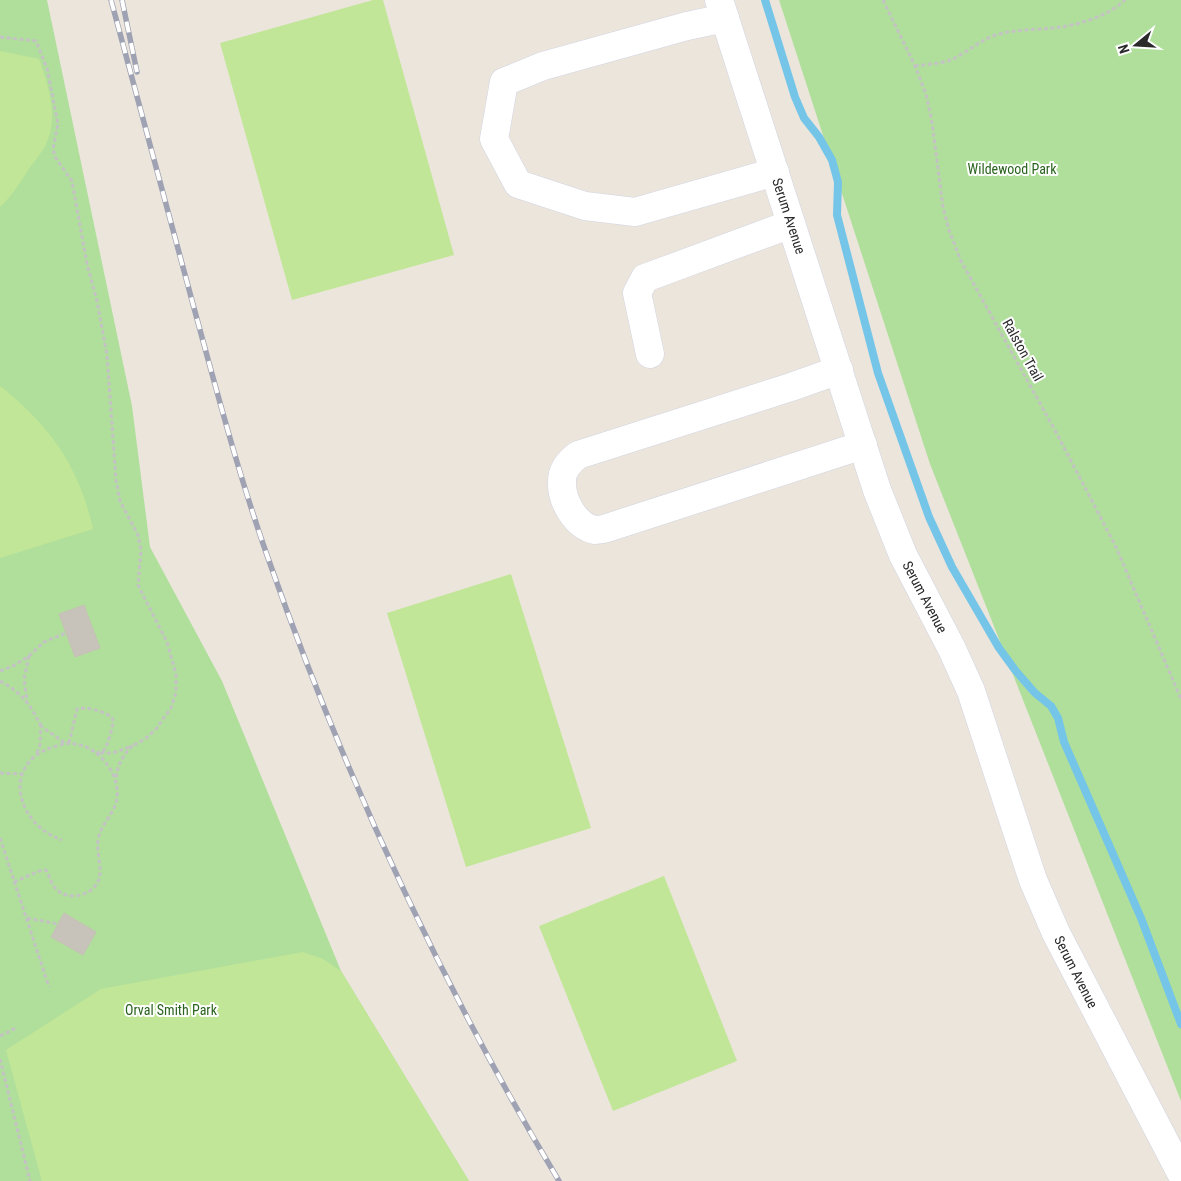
<svg xmlns="http://www.w3.org/2000/svg" width="1181" height="1181" viewBox="0 0 1181 1181" font-family="'Roboto Condensed',sans-serif">
	<style>
		.green { fill: #b0df9b }
		.pitch { fill: #c2e697 }
		.lines { fill: none; stroke-linecap: round; stroke-linejoin: round }
		.stream { stroke: #74c5e8; stroke-width: 8 }
		.building { fill: #c7c3bb; stroke: #c6c1b6 }
		.minor-casing { stroke: #d2d4e2; stroke-width: 29 }
		.path { stroke: #c3c3c3; stroke-width: 3; stroke-dasharray: 4 2.5; stroke-linecap: butt }
		.minor { stroke: #fff; stroke-width: 28 }
		.rail-casing { stroke: #9fa2b3; stroke-width: 5.5 }
		.rail { stroke: #fff; stroke-width: 4; stroke-dasharray: 11; stroke-linecap: butt }
		.labels { text-anchor: middle; stroke-width: 4; stroke-linejoin: round; paint-order: stroke }
		.park-label { font-size: 14px; fill: #29631d; stroke: #fff }
		.street-label { font-size: 14px; fill: #2a2a2a; stroke: #fff }
	</style>
	<rect width="100%" height="100%" fill="#ebe5dc"/>
	<g class="green">
		<path d="M 0,0 L 47,0 L 132,406 L 150,547 L 222,681 L 341,971 L 469,1181 L 0,1181 Z"/>
		<path d="M 779,0 L 1181,0 L 1181,1101 L 930,464 Z"/>
	</g>
	<g class="pitch">
		<path d="M 373,0 L 383,0 L 454,255 L 292,300 L 220,43 Z"/>
		<path d="M 0,51 L 39,59 C 49,87 60,120 44,148 C 39,156 33,163 28,170 C 20,183 11,197 0,207 Z"/>
		<path d="M 0,386 C 36,414 66,448 82,492 C 87,504 90,517 93,529 L 0,558 Z"/>
		<path d="M 511,574 L 591,828 L 466,867 L 387,613 Z"/>
		<path d="M 664,876 L 737,1061 L 613,1111 L 539,926 Z"/>
		<path d="M 303,952 L 323,959 L 341,971 L 469,1181 L 42,1181 L 6,1050 L 101,989 Z"/>
	</g>
	<g class="lines">
		<path class="stream" d="M 765,0 L 795,97 L 804,118 L 819,137 L 832,160 L 838,182 L 837,215 L 878,373 L 929,517 L 952,567 L 999,648 L 1015,670 L 1035,693 L 1051,706 L 1058,718 L 1064,742 L 1141,918 L 1181,1024"/>
	</g>
	<g class="building">
		<path d="M 84,605 L 100,648 L 75,657 L 59,614 Z"/>
		<path d="M 64,913 L 96,932 L 83,955 L 51,937 Z"/>
	</g>
	<g class="lines">
		<defs>
			<g id="minor">
				<path d="M 719,0 L 877,490 L 903,555 L 952,649 L 971,691 L 1033,880 L 1056,933 L 1181,1173"/>
				<path d="M 725,18 L 687,26 L 543,66 L 504,82 L 494,139 L 518,184 L 585,206 L 635,212 L 775,172"/>
				<path d="M 650,354 L 637,293 L 645,278 L 791,224"/>
				<path d="M 839,370 L 791,387 L 578,455 C 570,461 562,470 562,481 C 561,500 575,526 595,530 C 599,530 604,529 607,528 L 863,445"/>
			</g>
		</defs>
		<use href="#minor" class="minor-casing"/>
		<g class="path">
			<path d="M 883,0 L 915,66 L 926,94 L 932,122 L 943,207 L 949,230 L 961,261 L 1057,434 L 1116,547 L 1181,699"/>
			<path d="M 0,37 L 36,41 L 47,68 L 58,124 L 53,149 L 55,157 L 72,181 L 87,264 L 97,301 L 107,355 L 116,480 L 120,501 L 138,535 L 141,550 L 138,585 L 167,642 L 176,674 L 176,692 L 171,708 L 156,729 L 145,739 L 132,746"/>
			<path d="M 915,66 C 927,64 941,64 953,59 C 968,52 980,40 996,35 C 1015,29 1035,30 1054,28 C 1078,25 1107,17 1125,0"/>
			<path d="M 29,656 L 44,642 L 66,633"/>
			<path d="M 0,671 L 15,665 L 29,656 L 24,679 L 27,701"/>
			<path d="M 0,681 C 22,693 30,704 41,726"/>
			<path d="M 69,743 L 77,709 C 84,706 111,712 113,720 C 114,724 107,747 104,750 C 102,752 99,752 97,753 L 113,753 L 132,746 C 122,757 117,765 116,780"/>
			<path d="M 37,753 L 40,745 L 41,726 L 65,743"/>
			<path d="M 0,773 L 21,774"/>
			<path d="M 0,838 L 49,987"/>
			<path d="M 14,882 L 39,871 L 46,870 C 53,885 55,895 74,896 C 79,896 84,894 88,892 C 111,878 93,856 99,836 C 102,824 112,815 116,803 C 123,777 100,747 75,744 C 67,742 60,745 53,747 C 0,764 17,825 62,840"/>
			<path d="M 27,918 L 58,924"/>
			<path d="M 0,1036 L 16,1028"/>
			<path d="M 0,1059 L 30,1181"/>
		</g>
		<use href="#minor" class="minor"/>
		<defs>
			<g id="rail">
				<path d="M 111,0 C 139,103 166,205 194,308 C 217,392 239,476 268,558 C 344,775 441,984 559,1181"/>
				<path d="M 122,0 L 137,72"/>
			</g>
		</defs>
		<use href="#rail" class="rail-casing"/>
		<use href="#rail" class="rail"/>
	</g>
	<g class="labels">
		<g class="park-label">
			<text x="1012" y="174">Wildewood Park</text>
			<text x="171" y="1015">Orval Smith Park</text>
		</g>
		<g class="street-label">
			<text transform="translate(789 216) rotate(72)" y="5">Serum Avenue</text>
			<text transform="translate(1023 350) rotate(61)" y="5">Ralston Trail</text>
			<text transform="translate(925 597) rotate(62)" y="5">Serum Avenue</text>
			<text transform="translate(1076 972) rotate(63)" y="5">Serum Avenue</text>
		</g>
	</g>
	<g transform="translate(1136 45) rotate(252)" stroke="#ffffff" stroke-width="4" paint-order="stroke">
	<path d="M0-4L9 19L0 12L-9 19Z" fill="#2a2a2a"/>
	<text y="-8" font-size="14" font-weight="bold" text-anchor="middle" fill="#2a2a2a">N</text>
	</g>
</svg>
